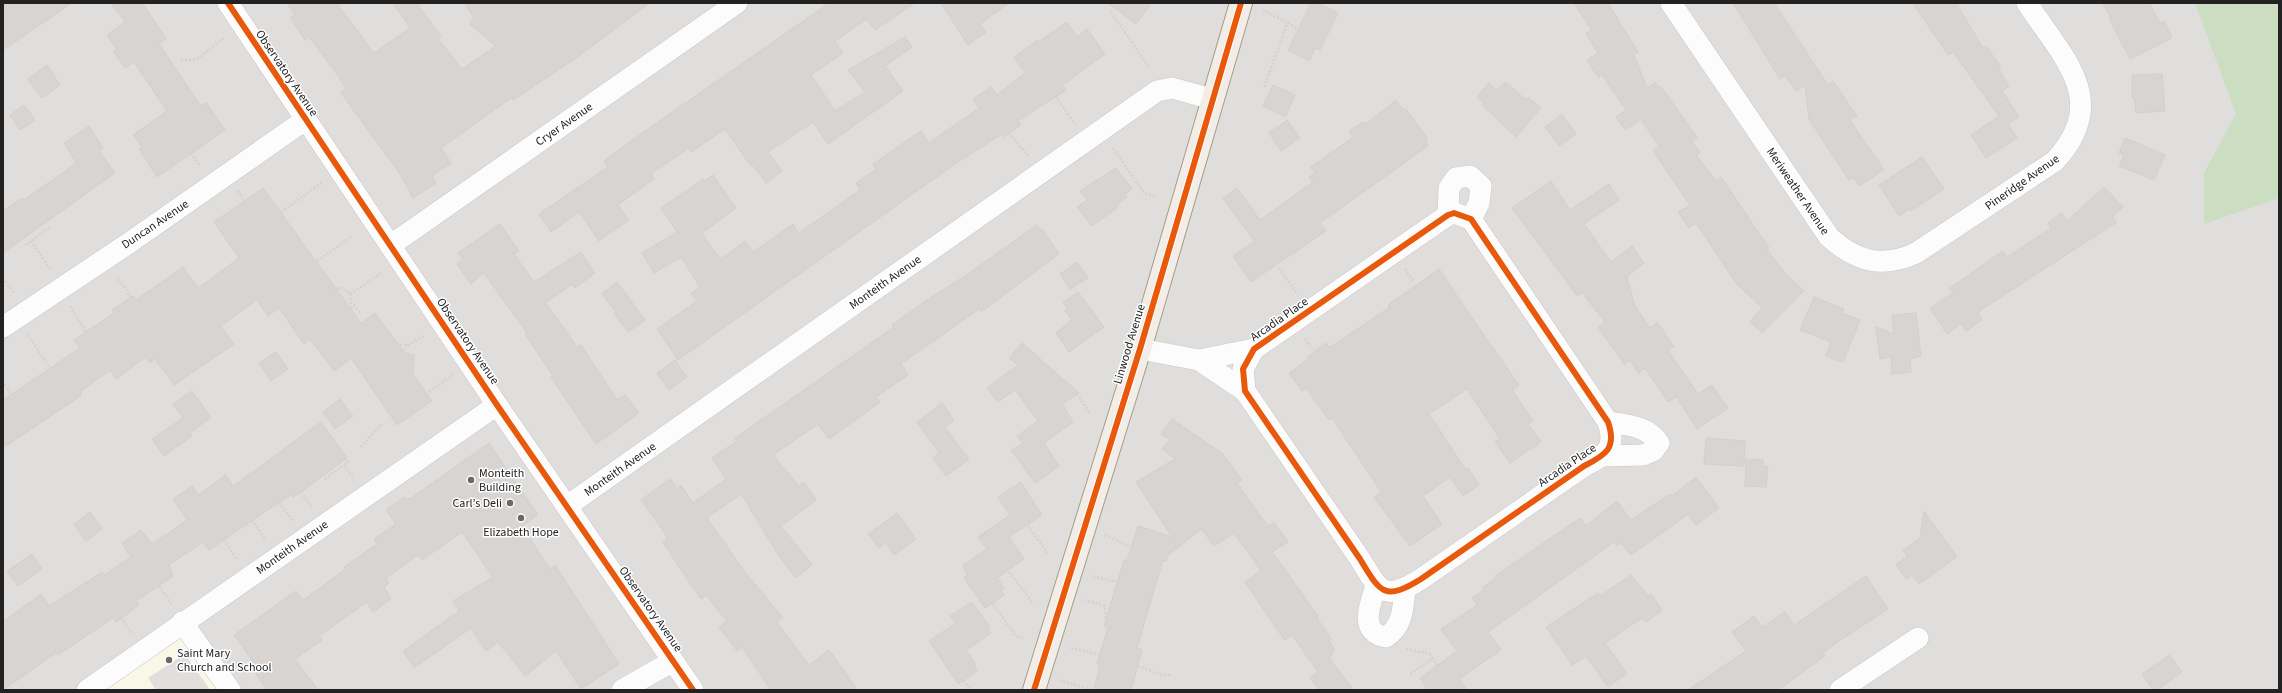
<svg xmlns="http://www.w3.org/2000/svg" width="2282" height="693" viewBox="0 0 2282 693" font-family="'Source Sans 3',sans-serif">
	<style>
		.residential { fill: #dfdedc }
		.education { fill: #f8f7e8 }
		.forest { fill: #cbdec1 }
		.parking { fill: #e0dfde }
		.building { fill: #d7d4d2; stroke: #d3d0cc }
		.lines { fill: none; stroke-linecap: round; stroke-linejoin: round }
		.minor-casing { stroke: #c9c8c7; stroke-width: 22 }
		.major-casing { stroke: #a79c86; stroke-width: 24 }
		.path { stroke: #dccecd; stroke-width: 2.5; stroke-dasharray: 2 2; stroke-linecap: butt }
		.minor { stroke: #fdfcfc; stroke-width: 21 }
		.major { stroke: #f3ede7; stroke-width: 22 }
		.cycleway-casing { stroke: #fff; stroke-width: 8 }
		.cycleway { stroke: #e8590c; stroke-width: 6 }
		.poi-dot { fill: #6a6968; stroke: #fff; stroke-width: 1.5 }
		.labels { text-anchor: middle; stroke-width: 3; stroke-linejoin: round; paint-order: stroke }
		.street-label { font-size: 12px; fill: #222; stroke: #fff }
		.poi-label { font-size: 12px; fill: #222; stroke: #fff; text-anchor: start }
	</style>
	<rect width="100%" height="100%" fill="#f0eeeb"/>
	<rect class="residential" x="3" y="3" width="2276" height="687"/>
	<path class="education" d="M 182,622 L 230,690 L 87,690 Z"/>
	<path class="forest" d="M 2195,3 L 2279,3 L 2279,198 L 2204,224 L 2204,173 L 2236,114 Z"/>
	<g class="parking">
		<path d="M 199,220 L 214,222 L 247,270 L 202,285 L 171,240 Z"/>
		<path d="M 256,301 L 272,324 L 244,343 L 228,321 Z"/>
		<path d="M 185,654 L 210,690 L 156,690 L 148,678 Z"/>
	</g>
	<g class="building">
		<path d="M 3,3 L 72,3 L 3,50 Z"/>
		<path d="M 111,3 L 142,3 L 166,38 L 159,44 L 201,106 L 206,102 L 225,130 L 157,177 L 139,149 L 142,147 L 133,135 L 167,111 L 134,62 L 125,68 L 114,52 L 117,50 L 107,35 L 125,22 Z"/>
		<path d="M 287,3 L 337,3 L 374,53 L 410,28 L 393,3 L 417,3 L 441,37 L 438,39 L 462,69 L 496,46 L 469,24 L 474,18 L 464,3 L 650,3 L 579,56 L 513,100 L 511,98 L 441,148 L 451,163 L 432,176 L 436,183 L 413,198 L 400,174 L 341,93 L 346,89 L 339,77 L 309,37 L 305,40 L 290,18 L 295,15 Z"/>
		<path d="M 829,3 L 915,3 L 875,30 L 867,19 L 835,41 L 843,53 L 811,75 L 835,111 L 865,92 L 848,70 L 905,37 L 912,47 L 885,66 L 903,91 L 828,144 L 813,122 L 768,152 L 782,171 L 766,183 L 752,164 L 750,165 L 725,129 L 691,152 L 689,148 L 651,174 L 654,179 L 618,205 L 629,220 L 599,241 L 579,212 L 551,232 L 539,214 L 608,167 L 604,161 L 635,138 Z"/>
		<path d="M 941,3 L 1009,3 L 980,24 L 986,32 L 968,45 Z"/>
		<path d="M 1108,3 L 1151,3 L 1136,24 Z"/>
		<path d="M 1311,3 L 1317,3 L 1338,13 L 1320,50 L 1315,48 L 1309,61 L 1288,50 Z"/>
		<path d="M 1574,3 L 1608,3 L 1638,52 L 1634,55 L 1647,88 L 1655,82 L 1660,88 L 1661,87 L 1697,137 L 1692,141 L 1700,153 L 1696,155 L 1716,181 L 1721,177 L 1769,248 L 1767,250 L 1786,274 L 1804,291 L 1762,333 L 1750,322 L 1762,308 L 1735,282 L 1696,223 L 1689,228 L 1678,212 L 1690,205 L 1653,151 L 1659,146 L 1641,119 L 1625,130 L 1616,117 L 1626,110 L 1602,75 L 1598,77 L 1587,60 L 1598,53 L 1586,34 L 1592,30 Z"/>
		<path d="M 1733,3 L 1774,3 L 1828,85 L 1833,81 L 1857,116 L 1850,120 L 1884,170 L 1859,186 L 1853,177 L 1849,180 L 1809,119 L 1805,85 L 1796,91 L 1785,75 L 1780,79 Z"/>
		<path d="M 1913,3 L 1956,3 L 1983,48 L 1986,46 L 2001,67 L 1998,69 L 2009,86 L 2002,91 L 2019,117 L 2008,124 L 2017,138 L 1986,158 L 1971,135 L 1999,116 L 1953,52 L 1948,55 Z"/>
		<path d="M 2102,3 L 2149,3 L 2160,23 L 2164,21 L 2172,38 L 2130,59 L 2109,18 L 2111,17 Z"/>
		<path d="M 1067,22 L 1077,37 L 1087,29 L 1105,54 L 1063,85 L 1066,90 L 1018,121 L 1021,125 L 1003,137 L 1002,134 L 958,162 L 678,360 L 657,329 L 697,301 L 691,293 L 700,287 L 681,257 L 654,273 L 642,253 L 677,232 L 661,208 L 703,179 L 704,181 L 713,175 L 736,208 L 702,233 L 720,259 L 745,241 L 753,252 L 793,224 L 799,233 L 860,190 L 856,183 L 876,169 L 873,164 L 921,131 L 929,143 L 979,108 L 973,99 L 991,87 L 997,95 L 1025,73 L 1014,57 L 1037,40 L 1038,42 Z"/>
		<path d="M 47,65 L 60,85 L 42,98 L 28,79 Z"/>
		<path d="M 2162,74 L 2165,111 L 2136,113 L 2134,97 L 2132,98 L 2132,75 Z"/>
		<path d="M 1506,82 L 1526,100 L 1528,97 L 1541,108 L 1516,137 L 1482,105 L 1483,103 L 1477,97 L 1489,83 L 1496,90 Z"/>
		<path d="M 1273,85 L 1295,95 L 1285,117 L 1263,106 Z"/>
		<path d="M 1396,100 L 1403,110 L 1406,109 L 1428,139 L 1425,141 L 1428,146 L 1320,223 L 1326,231 L 1251,282 L 1233,256 L 1254,241 L 1223,198 L 1237,188 L 1260,220 L 1313,182 L 1309,177 L 1315,173 L 1311,167 L 1353,137 L 1349,131 L 1363,122 L 1365,124 Z"/>
		<path d="M 24,105 L 35,120 L 20,130 L 10,115 Z"/>
		<path d="M 1562,114 L 1576,134 L 1559,146 L 1545,127 Z"/>
		<path d="M 1287,120 L 1300,138 L 1281,151 L 1269,133 Z"/>
		<path d="M 89,126 L 103,148 L 99,151 L 115,173 L 3,253 L 3,211 L 22,198 L 24,200 L 75,164 L 76,162 L 64,143 Z"/>
		<path d="M 2125,138 L 2165,155 L 2154,180 L 2119,166 L 2124,155 L 2119,153 Z"/>
		<path d="M 1922,157 L 1944,189 L 1911,211 L 1909,209 L 1899,216 L 1879,185 Z"/>
		<path d="M 1116,168 L 1132,189 L 1125,194 L 1127,197 L 1116,205 L 1118,207 L 1092,226 L 1077,207 L 1087,200 L 1080,191 Z"/>
		<path d="M 1551,181 L 1570,210 L 1609,184 L 1619,200 L 1584,224 L 1611,262 L 1632,246 L 1644,263 L 1627,277 L 1635,306 L 1650,328 L 1658,323 L 1674,347 L 1667,349 L 1698,394 L 1712,385 L 1728,408 L 1697,429 L 1676,397 L 1668,402 L 1645,368 L 1638,373 L 1630,360 L 1624,364 L 1598,327 L 1605,322 L 1582,293 L 1577,296 L 1512,208 Z"/>
		<path d="M 2104,187 L 2123,207 L 2112,217 L 2117,222 L 1984,308 L 1978,313 L 1982,320 L 1966,331 L 1961,324 L 1947,334 L 1930,308 L 1953,293 L 1950,288 L 2003,251 L 2007,257 L 2051,228 L 2048,223 L 2062,213 L 2067,221 Z"/>
		<path d="M 263,188 L 361,323 L 375,313 L 405,353 L 414,355 L 413,374 L 432,401 L 397,425 L 351,358 L 334,371 L 310,339 L 304,344 L 279,308 L 268,316 L 257,300 L 221,326 L 234,344 L 174,385 L 155,359 L 150,363 L 146,357 L 116,379 L 110,370 L 80,392 L 82,395 L 3,448 L 3,400 L 80,348 L 74,340 L 114,313 L 112,310 L 133,296 L 136,300 L 183,267 L 198,288 L 239,258 L 214,222 Z"/>
		<path d="M 500,224 L 519,251 L 514,254 L 534,282 L 581,252 L 595,273 L 575,288 L 572,284 L 546,303 L 577,347 L 581,345 L 617,400 L 625,395 L 639,413 L 596,444 L 551,377 L 553,376 L 525,334 L 527,333 L 484,273 L 471,284 L 457,264 L 463,259 L 458,253 Z"/>
		<path d="M 1036,225 L 1040,230 L 1042,229 L 1059,254 L 981,312 L 979,309 L 901,364 L 908,375 L 876,397 L 880,402 L 829,439 L 818,424 L 773,455 L 799,486 L 804,482 L 816,500 L 781,526 L 812,565 L 796,578 L 779,556 L 741,494 L 707,518 L 745,572 L 783,618 L 777,622 L 809,665 L 829,650 L 858,690 L 771,690 L 742,647 L 737,651 L 719,627 L 727,621 L 706,595 L 701,599 L 685,576 L 663,542 L 667,539 L 666,535 L 641,500 L 670,479 L 677,489 L 681,485 L 693,503 L 726,479 L 712,458 L 737,441 L 735,438 L 894,327 L 892,325 L 927,300 L 968,274 Z"/>
		<path d="M 1077,262 L 1088,278 L 1070,289 L 1060,274 Z"/>
		<path d="M 1439,269 L 1465,308 L 1519,385 L 1512,390 L 1533,421 L 1528,424 L 1541,442 L 1510,463 L 1495,442 L 1500,439 L 1467,389 L 1429,414 L 1466,470 L 1468,468 L 1479,485 L 1463,496 L 1450,477 L 1423,496 L 1442,524 L 1410,546 L 1374,497 L 1381,492 L 1332,418 L 1329,420 L 1306,388 L 1302,391 L 1289,373 L 1309,359 L 1307,357 L 1326,343 L 1329,347 L 1332,346 L 1390,307 L 1388,305 Z"/>
		<path d="M 617,282 L 645,320 L 628,332 L 614,313 L 616,312 L 602,294 Z"/>
		<path d="M 1078,292 L 1104,327 L 1069,352 L 1056,333 L 1072,320 L 1065,310 L 1068,308 L 1063,303 Z"/>
		<path d="M 1814,297 L 1844,309 L 1843,313 L 1860,320 L 1843,362 L 1826,356 L 1831,342 L 1800,330 Z"/>
		<path d="M 1916,313 L 1921,356 L 1910,359 L 1911,372 L 1892,374 L 1891,357 L 1880,359 L 1876,327 L 1894,334 L 1892,315 Z"/>
		<path d="M 1022,343 L 1079,393 L 1062,404 L 1073,422 L 1044,443 L 1059,466 L 1035,483 L 1011,450 L 1023,444 L 1017,436 L 1038,421 L 1015,390 L 998,402 L 987,388 L 1018,365 L 1009,358 Z"/>
		<path d="M 276,352 L 288,369 L 271,381 L 259,363 Z"/>
		<path d="M 675,360 L 687,377 L 669,390 L 657,373 Z"/>
		<path d="M 192,391 L 211,417 L 190,433 L 192,436 L 164,456 L 152,439 L 183,418 L 173,404 Z"/>
		<path d="M 340,399 L 353,416 L 335,429 L 323,412 Z"/>
		<path d="M 942,403 L 954,420 L 945,427 L 969,459 L 946,476 L 933,458 L 939,453 L 917,422 Z"/>
		<path d="M 1172,419 L 1223,454 L 1242,480 L 1237,483 L 1261,517 L 1269,526 L 1274,522 L 1288,542 L 1272,552 L 1319,617 L 1317,618 L 1331,639 L 1329,641 L 1334,648 L 1330,659 L 1354,690 L 1319,690 L 1310,678 L 1318,672 L 1292,635 L 1285,640 L 1283,638 L 1245,582 L 1261,571 L 1234,533 L 1214,546 L 1202,529 L 1168,555 L 1166,561 L 1163,560 L 1137,648 L 1142,650 L 1131,690 L 1094,690 L 1100,665 L 1097,664 L 1108,627 L 1104,626 L 1124,560 L 1127,561 L 1138,526 L 1172,537 L 1136,482 L 1175,459 L 1162,449 L 1170,440 L 1161,434 Z"/>
		<path d="M 321,422 L 347,458 L 301,492 L 293,497 L 291,495 L 266,511 L 209,550 L 203,542 L 169,565 L 173,576 L 136,601 L 139,605 L 116,622 L 113,618 L 58,655 L 56,653 L 3,690 L 3,622 L 41,594 L 49,606 L 102,572 L 104,575 L 131,557 L 122,543 L 141,530 L 151,543 L 154,543 L 187,520 L 173,499 L 192,486 L 198,495 L 226,475 L 233,486 Z"/>
		<path d="M 1706,438 L 1745,441 L 1744,466 L 1704,464 Z"/>
		<path d="M 489,443 L 538,515 L 522,526 L 550,569 L 555,565 L 619,664 L 581,689 L 556,651 L 525,676 L 498,642 L 486,651 L 471,628 L 414,668 L 403,651 L 459,611 L 453,601 L 493,577 L 462,532 L 422,560 L 418,555 L 386,578 L 389,583 L 384,587 L 391,599 L 373,612 L 367,602 L 319,636 L 322,640 L 295,659 L 318,690 L 267,690 L 250,665 L 254,663 L 234,635 L 296,591 L 303,600 L 346,569 L 344,567 L 377,544 L 374,539 L 396,524 L 386,510 L 404,497 L 406,499 L 411,498 Z"/>
		<path d="M 1746,459 L 1763,460 L 1763,466 L 1768,466 L 1766,487 L 1745,486 Z"/>
		<path d="M 1696,477 L 1719,508 L 1696,525 L 1688,514 L 1631,555 L 1621,543 L 1617,546 L 1614,542 L 1488,632 L 1501,650 L 1459,679 L 1467,690 L 1428,690 L 1420,678 L 1457,651 L 1441,629 L 1476,606 L 1477,605 L 1472,598 L 1484,590 L 1482,588 L 1496,578 L 1495,576 L 1580,518 L 1586,526 L 1617,501 L 1631,520 L 1670,494 L 1672,496 Z"/>
		<path d="M 1021,482 L 1042,515 L 1009,537 L 1024,559 L 997,578 L 1004,588 L 1001,590 L 1004,595 L 985,608 L 964,578 L 968,575 L 962,566 L 987,549 L 978,537 L 1010,515 L 998,497 Z"/>
		<path d="M 1924,511 L 1957,557 L 1919,584 L 1912,575 L 1906,579 L 1896,565 L 1907,556 L 1903,550 L 1920,538 Z"/>
		<path d="M 90,512 L 102,529 L 86,541 L 74,524 Z"/>
		<path d="M 897,513 L 916,539 L 894,555 L 886,543 L 879,548 L 868,534 Z"/>
		<path d="M 32,554 L 42,569 L 18,586 L 7,571 Z"/>
		<path d="M 1631,575 L 1648,596 L 1651,594 L 1662,610 L 1646,622 L 1642,618 L 1605,643 L 1627,673 L 1608,687 L 1586,656 L 1572,665 L 1546,627 L 1598,593 L 1600,596 Z"/>
		<path d="M 1866,576 L 1888,609 L 1836,643 L 1823,653 L 1825,656 L 1778,690 L 1688,690 L 1746,651 L 1732,632 L 1754,616 L 1762,627 L 1785,612 L 1794,625 Z"/>
		<path d="M 972,602 L 989,626 L 987,628 L 991,633 L 966,650 L 976,665 L 974,666 L 977,671 L 958,684 L 929,641 L 956,623 L 950,616 Z"/>
		<path d="M 2169,655 L 2182,672 L 2158,690 L 2153,690 L 2142,674 Z"/>
	</g>
	<g class="lines">
		<defs>
			<g id="minor">
				<path d="M 228,3 L 497,405 L 693,690"/>
				<path d="M 1671,3 L 1829,237 C 1856,261 1881,269 1916,253 L 2055,161 C 2111,100 2063,58 2027,3"/>
				<path d="M 1454,213 L 1471,219 L 1608,422 C 1617,448 1606,455 1584,466 L 1421,579 C 1384,602 1380,592 1360,559 L 1245,391 L 1243,369 L 1254,349 L 1448,215 Z"/>
				<path d="M 1448,215 L 1449,188 L 1456,178 L 1470,176 L 1481,186 L 1479,203 L 1471,219"/>
				<path d="M 391,245 L 737,3"/>
				<path d="M 3,327 L 129,243 L 305,120"/>
				<path d="M 1140,349 L 1199,360 L 1254,349"/>
				<path d="M 1199,360 L 1245,391"/>
				<path d="M 1603,456 L 1643,455 L 1653,451 L 1659,443 C 1647,426 1627,425 1608,422"/>
				<path d="M 567,506 L 1157,91 L 1172,88 L 1212,99"/>
				<path d="M 1376,586 C 1370,604 1358,632 1386,637 C 1403,626 1403,608 1405,589"/>
				<path d="M 182,622 L 230,690"/>
				<path d="M 87,690 L 497,405"/>
				<path d="M 622,690 L 673,661"/>
				<path d="M 1840,690 L 1918,638"/>
			</g>
			<path id="major" d="M 1034,690 L 1140,349 L 1241,3"/>
		</defs>
		<use href="#minor" class="minor-casing"/>
		<use href="#major" class="major-casing"/>
		<g class="path">
			<path d="M 1263,10 L 1299,29"/>
			<path d="M 1111,12 L 1150,69"/>
			<path d="M 181,60 L 196,60 L 225,37"/>
			<path d="M 1264,87 L 1287,24"/>
			<path d="M 1056,97 L 1075,124"/>
			<path d="M 1009,133 L 1028,156"/>
			<path d="M 1113,148 L 1144,193 L 1157,197"/>
			<path d="M 191,153 L 200,166"/>
			<path d="M 238,191 L 244,201"/>
			<path d="M 281,212 L 323,182"/>
			<path d="M 31,241 L 51,270"/>
			<path d="M 26,245 L 51,226"/>
			<path d="M 317,261 L 351,237"/>
			<path d="M 1279,268 L 1297,294"/>
			<path d="M 1405,269 L 1413,281"/>
			<path d="M 117,276 L 131,298"/>
			<path d="M 3,278 L 14,293"/>
			<path d="M 330,293 L 340,287 L 350,294 L 352,306"/>
			<path d="M 350,294 L 383,272"/>
			<path d="M 70,306 L 86,332"/>
			<path d="M 344,312 L 354,305 L 360,313"/>
			<path d="M 28,335 L 50,368"/>
			<path d="M 1305,339 L 1312,350"/>
			<path d="M 400,345 L 408,345 L 404,350"/>
			<path d="M 408,345 L 425,335"/>
			<path d="M 3,381 L 11,394"/>
			<path d="M 429,392 L 453,375"/>
			<path d="M 1077,394 L 1090,413"/>
			<path d="M 361,447 L 382,424"/>
			<path d="M 345,466 L 354,480"/>
			<path d="M 325,479 L 348,462 L 346,460"/>
			<path d="M 301,492 L 312,508"/>
			<path d="M 279,503 L 294,522"/>
			<path d="M 252,520 L 266,540"/>
			<path d="M 1028,526 L 1048,553"/>
			<path d="M 1105,535 L 1131,547"/>
			<path d="M 224,540 L 237,560"/>
			<path d="M 1009,572 L 1033,603"/>
			<path d="M 1093,576 L 1117,582"/>
			<path d="M 159,586 L 172,605"/>
			<path d="M 1084,600 L 1105,606 L 1106,619"/>
			<path d="M 993,604 L 1016,636 L 1023,638"/>
			<path d="M 121,618 L 132,634"/>
			<path d="M 1071,648 L 1100,655"/>
			<path d="M 1406,649 L 1430,654 L 1437,665"/>
			<path d="M 1138,666 L 1161,675 L 1172,675"/>
			<path d="M 1410,674 L 1433,658"/>
			<path d="M 964,680 L 970,690"/>
			<path d="M 1059,680 L 1093,690"/>
		</g>
		<use href="#minor" class="minor"/>
		<use href="#major" class="major"/>
		<defs>
			<g id="cycleway">
				<path d="M 228,3 L 497,405 L 693,690"/>
				<path d="M 1454,213 L 1471,219 L 1608,422 C 1617,448 1606,455 1584,466 L 1421,579 C 1384,602 1380,592 1360,559 L 1245,391 L 1243,369 L 1254,349 L 1448,215 Z"/>
				<path d="M 1034,690 L 1140,349 L 1241,3"/>
			</g>
		</defs>
		<use href="#cycleway" class="cycleway-casing"/>
		<use href="#cycleway" class="cycleway"/>
	</g>
	<g class="poi-dot">
		<circle cx="471" cy="480" r="4"/>
		<circle cx="510" cy="503" r="4"/>
		<circle cx="521" cy="518" r="4"/>
		<circle cx="169" cy="660" r="4"/>
	</g>
	<g class="labels">
		<g class="street-label">
			<text transform="translate(287 73) rotate(56)" y="4">Observatory Avenue</text>
			<text transform="translate(564 124) rotate(-35)" y="4">Cryer Avenue</text>
			<text transform="translate(2022 182) rotate(-35)" y="4">Pineridge Avenue</text>
			<text transform="translate(1798 191) rotate(56)" y="4">Meriweather Avenue</text>
			<text transform="translate(155 224) rotate(-34)" y="4">Duncan Avenue</text>
			<text transform="translate(885 282) rotate(-35)" y="4">Monteith Avenue</text>
			<text transform="translate(1279 319) rotate(-35)" y="4">Arcadia Place</text>
			<text transform="translate(468 341) rotate(56)" y="4">Observatory Avenue</text>
			<text transform="translate(1129 344) rotate(-73)" y="4">Linwood Avenue</text>
			<text transform="translate(1567 465) rotate(-34)" y="4">Arcadia Place</text>
			<text transform="translate(620 469) rotate(-35)" y="4">Monteith Avenue</text>
			<text transform="translate(292 547) rotate(-35)" y="4">Monteith Avenue</text>
			<text transform="translate(651 609) rotate(55)" y="4">Observatory Avenue</text>
		</g>
		<g class="poi-label">
			<text x="479" y="477">Monteith<tspan x="479" dy="14">Building</tspan></text>
			<text x="502" y="507" text-anchor="end">Carl’s Deli</text>
			<text x="521" y="536" text-anchor="middle">Elizabeth Hope</text>
			<text x="177" y="657">Saint Mary<tspan x="177" dy="14">Church and School</tspan></text>
		</g>
	</g>
	<rect width="2282" height="693" fill="none" stroke="#222222" stroke-width="8"/>
</svg>
